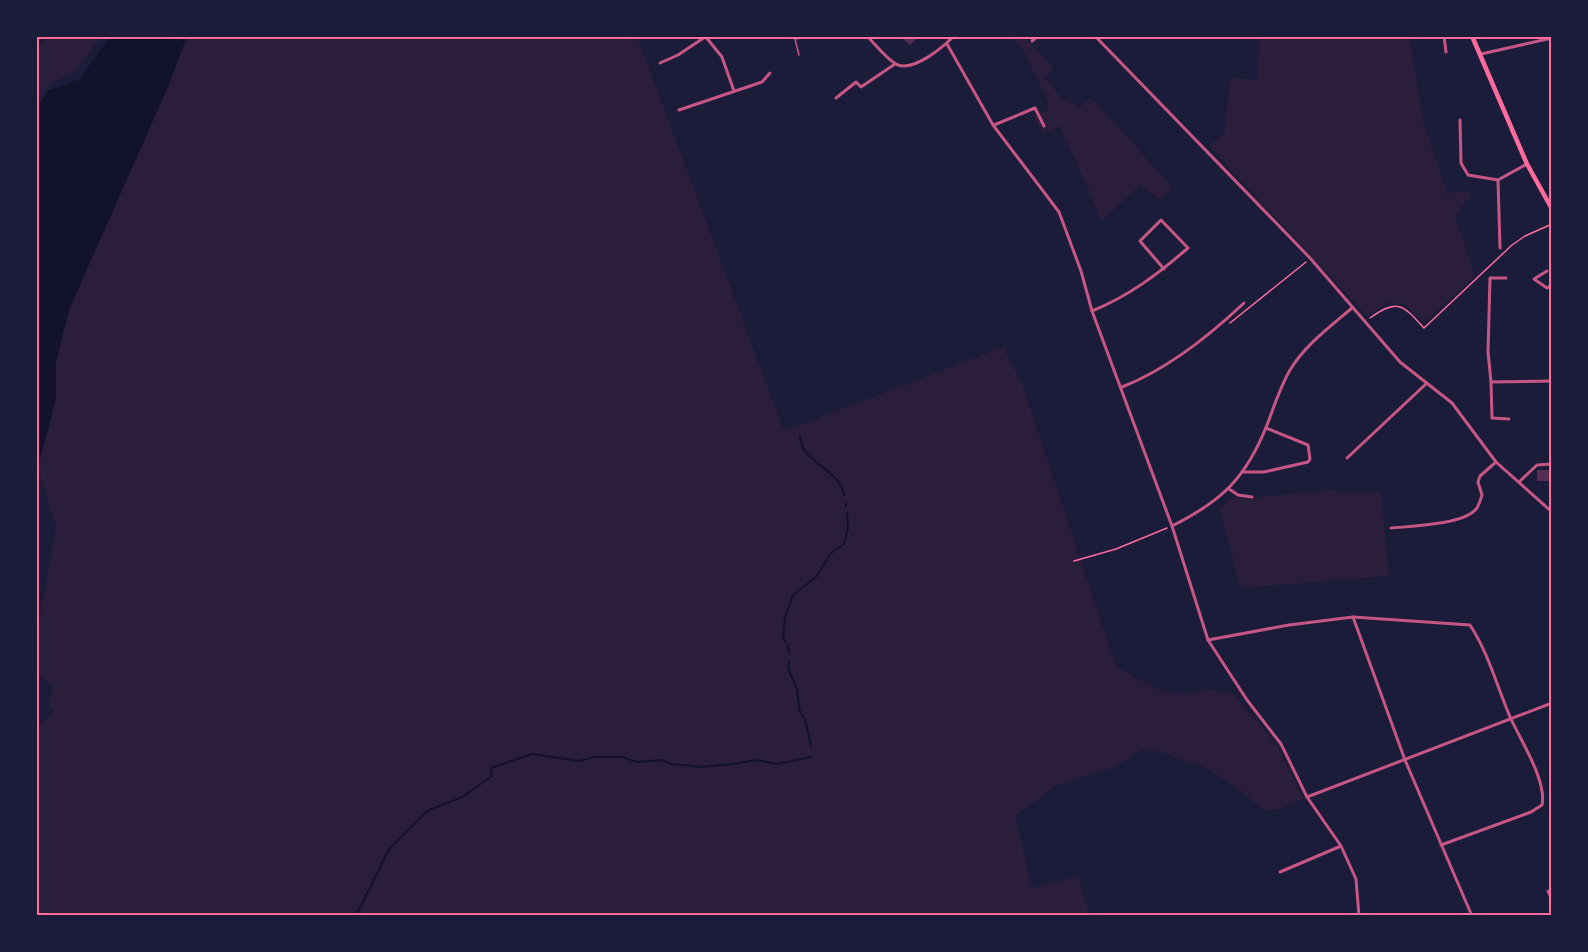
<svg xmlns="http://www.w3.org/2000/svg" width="1588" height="952" viewBox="0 0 1588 952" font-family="'DM Sans',sans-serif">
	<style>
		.green { fill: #2a1e3b }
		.water { fill: #12122b }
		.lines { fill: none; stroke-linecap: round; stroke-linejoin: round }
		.stream { stroke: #12122b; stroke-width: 2 }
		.building { fill: #542f53 }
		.path { stroke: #ff6b9d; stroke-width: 1.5 }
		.service { stroke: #c65784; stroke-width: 1.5 }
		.minor { stroke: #c65784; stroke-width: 3 }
		.secondary { stroke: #ff6b9d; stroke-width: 4.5 }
		.neatline { fill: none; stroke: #ff6b9d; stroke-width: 2 }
	</style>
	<rect width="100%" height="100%" fill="#1b1b3a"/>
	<g class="green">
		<path d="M 49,36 L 101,36 L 75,71 L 49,84 L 36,102 L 36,52 Z"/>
		<path d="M 187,36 L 637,36 L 784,431 L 1006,346 L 1008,349 L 1005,351 L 1023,386 L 1116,667 L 1162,691 L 1184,695 L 1206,689 L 1232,693 L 1277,745 L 1303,798 L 1281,809 L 1263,810 L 1236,787 L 1203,767 L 1154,750 L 1144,749 L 1114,767 L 1057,785 L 1015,816 L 1032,888 L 1078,876 L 1090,916 L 36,916 L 36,729 L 54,712 L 48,704 L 53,686 L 36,673 L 36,639 L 56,527 L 38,468 L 56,397 L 56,362 L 69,310 Z"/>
		<path d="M 1017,36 L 1022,36 L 1054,68 L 1045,78 L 1063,100 L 1080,107 L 1091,97 L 1172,187 L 1160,200 L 1140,185 L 1102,221 L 1060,126 L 1043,134 L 1034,117 L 1047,110 L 1048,102 L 1023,49 L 1013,40 Z"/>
		<path d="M 1260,36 L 1409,36 L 1423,120 L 1447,193 L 1468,192 L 1471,195 L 1455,215 L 1475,276 L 1424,323 L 1405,304 L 1387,303 L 1367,316 L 1209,146 L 1225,132 L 1230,78 L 1257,80 Z"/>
		<path d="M 1338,489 L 1338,492 L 1381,492 L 1389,576 L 1240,588 L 1220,509 L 1234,496 L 1243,499 Z"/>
	</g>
	<path class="water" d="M 110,36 L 187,36 L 169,85 L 69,310 L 56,362 L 56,397 L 51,419 L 36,471 L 36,110 L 49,90 L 79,80 Z"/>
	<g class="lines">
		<g class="stream">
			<path d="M 800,436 C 801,464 840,468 844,495"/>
			<path d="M 846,503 L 846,506"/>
			<path d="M 785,641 L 783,637 L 785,617 L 793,595 L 816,577 L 831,553 L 844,544 L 848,528 L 847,512"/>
			<path d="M 788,645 L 789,653"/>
			<path d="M 789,661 L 788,668 L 797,689 L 800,712 L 805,719 L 811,746"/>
			<path d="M 356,916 L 389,849 L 427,811 L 462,797 L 492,776 L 491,768 L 532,754 L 579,761 L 594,757 L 622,757 L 637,762 L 662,760 L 672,764 L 701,767 L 733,764 L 756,760 L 777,764 L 811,757"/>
		</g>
	</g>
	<g class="building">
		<path d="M 900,36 L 919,36 L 910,45 Z"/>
		<rect x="1537" y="470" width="15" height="11"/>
	</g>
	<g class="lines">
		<g class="path">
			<path d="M 1370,318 C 1398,298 1403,305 1424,328 L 1512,245 L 1525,236 L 1552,224"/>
			<path d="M 1230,323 L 1306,262"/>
			<path d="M 1074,561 L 1116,549 L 1167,528"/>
		</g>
		<path class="service" d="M 799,55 L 795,39 L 815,36"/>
		<g class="minor">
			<path d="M 705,36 L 722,57 L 734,91"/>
			<path d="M 867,36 C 874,43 889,62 898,65 C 915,71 943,47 954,36"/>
			<path d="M 1095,36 L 1310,258 L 1400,362 L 1452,403 L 1496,462 L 1552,512"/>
			<path d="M 1444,36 L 1446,52"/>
			<path d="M 1032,41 L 1038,36"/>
			<path d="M 947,44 L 993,125 L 1059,212 L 1081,271 L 1092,311 L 1172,526 L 1208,640 L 1247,700 L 1281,744 L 1307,797 L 1341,846 L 1356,879 L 1359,916"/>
			<path d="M 1481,54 L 1552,38"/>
			<path d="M 660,63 L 678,55 L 705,37"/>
			<path d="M 836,98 L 856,82 L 861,87 L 895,64"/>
			<path d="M 679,110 L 762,82 L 770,73"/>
			<path d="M 1460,120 L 1461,163 L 1468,175 L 1498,180 L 1527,164"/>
			<path d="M 994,125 L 1035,108 L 1044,126"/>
			<path d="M 1498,180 L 1500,248"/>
			<path d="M 1547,271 L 1534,279 L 1547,288 L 1552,285"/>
			<path d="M 1506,278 L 1490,278 L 1488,352 L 1491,382 L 1492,418 L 1509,419"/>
			<path d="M 1092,311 C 1129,296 1158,274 1188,248 L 1161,220 L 1140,241 L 1164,269"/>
			<path d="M 1491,382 L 1552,381"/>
			<path d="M 1122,387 C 1168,369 1208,337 1244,303"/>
			<path d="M 1347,458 L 1427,383"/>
			<path d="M 1242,472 L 1264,472 L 1308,462 L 1310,459 L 1308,445 L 1266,428"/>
			<path d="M 1519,482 L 1537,465 L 1552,464"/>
			<path d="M 1229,489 L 1238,495 L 1252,497"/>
			<path d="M 1172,526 C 1222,501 1246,478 1267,425 C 1274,407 1280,387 1290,370 C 1305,345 1331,326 1352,308"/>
			<path d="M 1391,528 C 1412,526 1464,525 1477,508 C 1479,504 1481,499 1482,495 L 1478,482 L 1480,476 L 1496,462"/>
			<path d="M 1353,617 L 1405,760 L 1472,916"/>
			<path d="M 1208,640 L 1289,625 L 1353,617 L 1470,625 C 1489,654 1497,687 1511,719 C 1521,741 1547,781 1542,805 L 1531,812 L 1441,845"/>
			<path d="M 1307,797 L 1552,703"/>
			<path d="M 1280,872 L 1341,846"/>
			<path d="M 1548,891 L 1552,900"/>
		</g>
		<path class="secondary" d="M 1472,36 L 1527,164 L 1552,209"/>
	</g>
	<rect width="1588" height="952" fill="none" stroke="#1b1b3a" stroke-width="75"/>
	<rect x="38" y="38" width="1512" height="876" class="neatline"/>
</svg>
